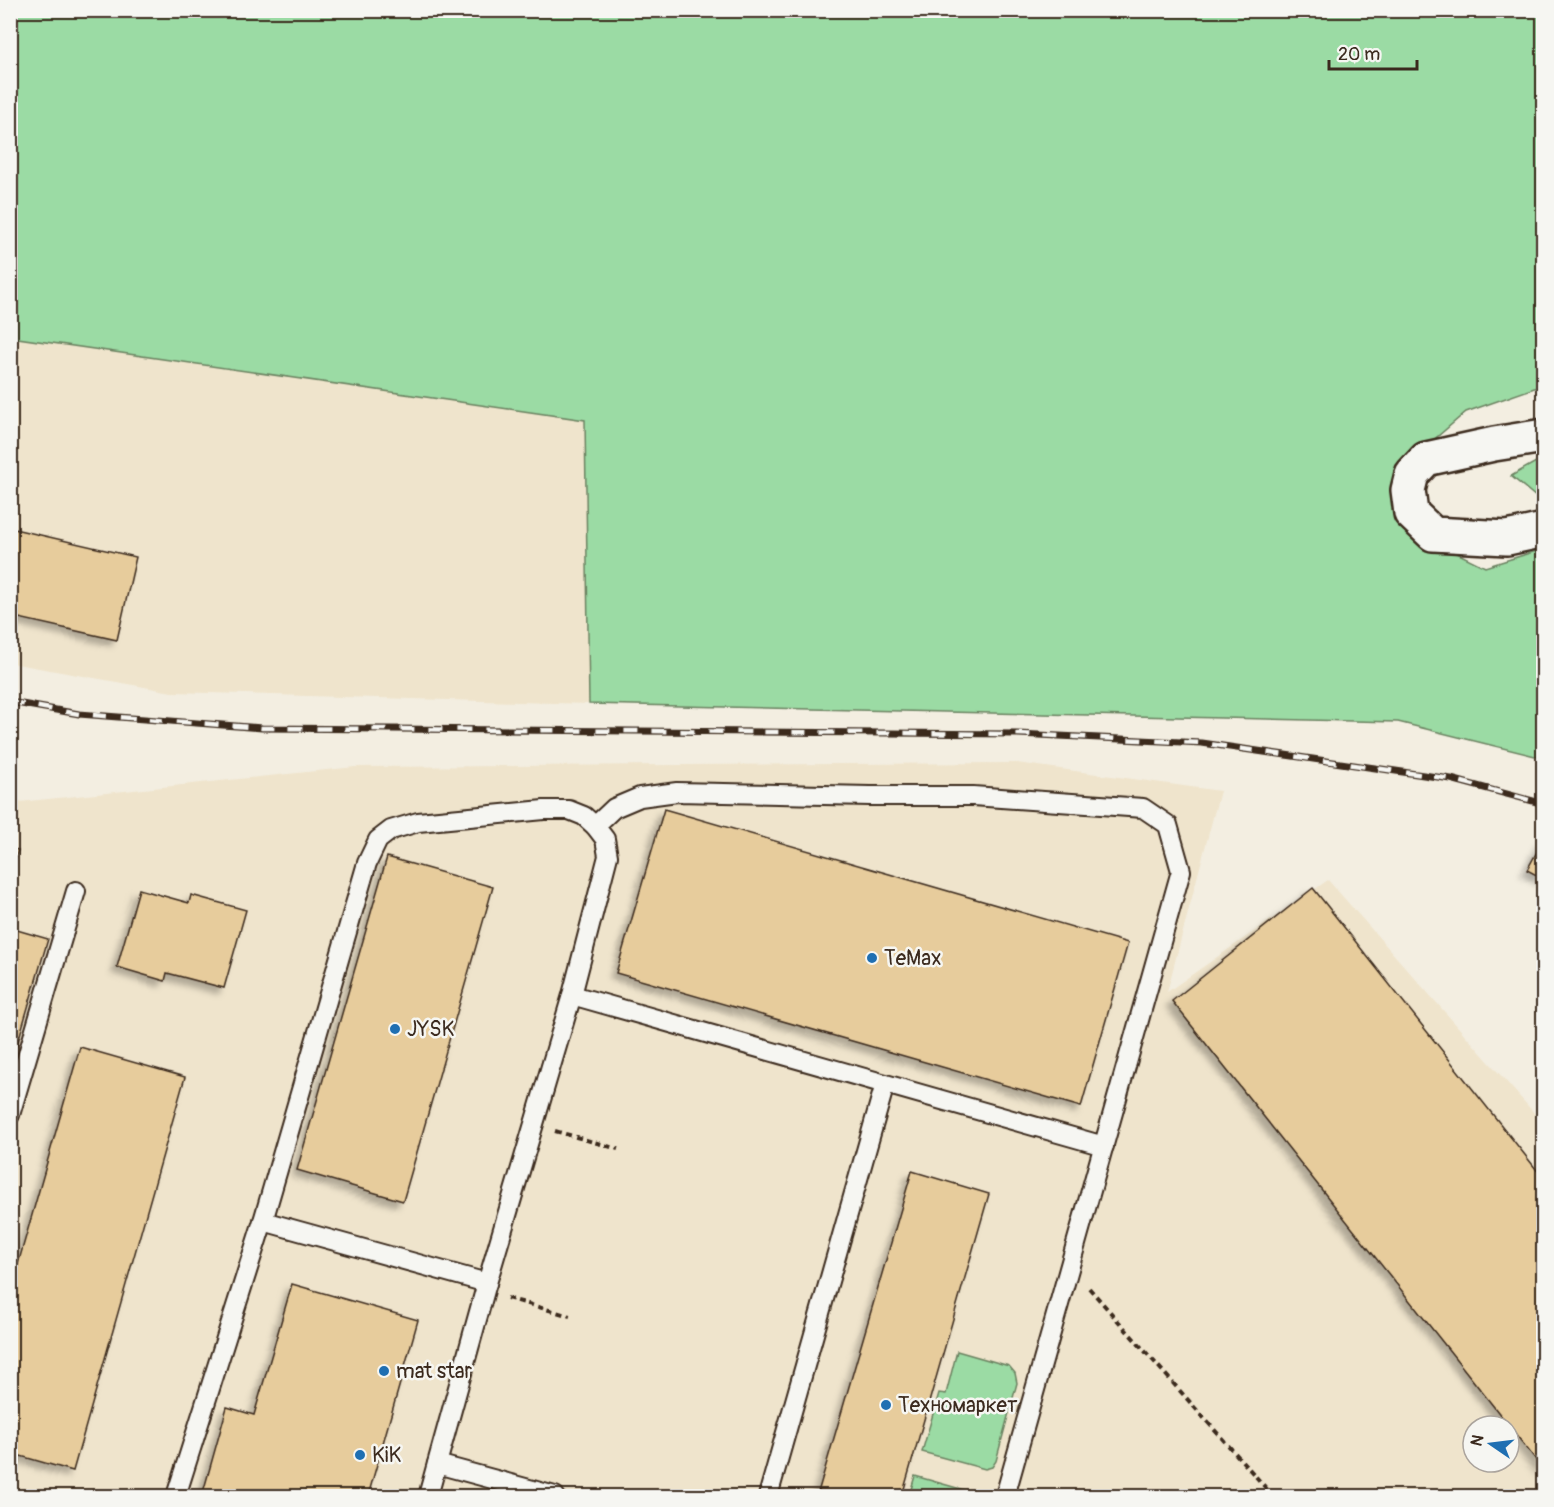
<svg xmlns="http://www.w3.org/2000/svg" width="1554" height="1507" viewBox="0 0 1554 1507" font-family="Pangolin,sans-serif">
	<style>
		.built { fill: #efe4cc; fill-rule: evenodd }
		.green { fill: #9bdba4; stroke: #6b8261; stroke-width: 1.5 }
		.building { fill: #e7cc9c; stroke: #3b2a1e; stroke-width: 1.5; filter: url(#shadow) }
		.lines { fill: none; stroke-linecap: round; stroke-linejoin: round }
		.service-casing { stroke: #3b2a1e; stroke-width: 22 }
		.minor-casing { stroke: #3b2a1e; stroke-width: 38 }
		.path { stroke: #3b2a1e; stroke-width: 4; stroke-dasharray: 6 4.5; stroke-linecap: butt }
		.service { stroke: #f6f6f2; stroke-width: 18 }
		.minor { stroke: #f6f6f2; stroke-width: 33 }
		.rail-casing { stroke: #3b2a1e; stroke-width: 7 }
		.rail { stroke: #f6f6f2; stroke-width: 4.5; stroke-dasharray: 14; stroke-linecap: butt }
		.poi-dot { fill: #1f6fb2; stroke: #f6f6f2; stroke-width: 2 }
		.labels { text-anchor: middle; stroke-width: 5; stroke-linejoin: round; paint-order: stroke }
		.poi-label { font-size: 21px; fill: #3b2a1e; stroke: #f6f6f2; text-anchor: start }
	</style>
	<defs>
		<filter id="shadow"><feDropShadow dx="-5.5" dy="5.5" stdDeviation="3" flood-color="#0004"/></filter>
	</defs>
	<rect width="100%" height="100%" fill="#f3eee1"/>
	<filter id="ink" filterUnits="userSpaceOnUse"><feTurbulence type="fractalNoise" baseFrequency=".0167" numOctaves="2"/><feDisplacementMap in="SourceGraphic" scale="12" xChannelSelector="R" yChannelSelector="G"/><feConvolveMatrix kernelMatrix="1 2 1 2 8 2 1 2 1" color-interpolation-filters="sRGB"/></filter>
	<g filter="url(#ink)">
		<g class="built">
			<path d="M 11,337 L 585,420 L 589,704 L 172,692 L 11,663 Z"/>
			<path d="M 1017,763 L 1220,791 L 1167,992 L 1328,880 L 1543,1123 L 1543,1496 L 11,1496 L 10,803 L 355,767 ZM 1473,1426 L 1509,1426 L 1509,1462 L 1473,1462 Z"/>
		</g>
		<g class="green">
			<path d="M 11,11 L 1543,11 L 1543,385 L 1466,412 L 1394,474 L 1404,527 L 1485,567 L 1543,549 L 1543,758 L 1398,722 L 589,704 L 585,420 L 11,337 Z"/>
			<path d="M 1543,458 L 1544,502 L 1543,503 L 1511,476 Z"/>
			<path d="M 957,1351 L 1009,1366 L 1015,1373 L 1017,1383 L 996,1461 L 992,1467 L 985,1469 L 922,1452 L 939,1393 L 946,1394 Z"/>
			<path d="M 915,1476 L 971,1492 L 977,1496 L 909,1496 Z"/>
		</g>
		<g class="building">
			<path d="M 10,528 L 136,557 L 117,640 L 10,616 Z"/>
			<path d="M 664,809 L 1128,943 L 1081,1107 L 616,973 Z"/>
			<path d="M 1544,839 L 1544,879 L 1527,870 Z"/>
			<path d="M 10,848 L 18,850 L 10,877 Z"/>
			<path d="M 387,857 L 493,887 L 403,1201 L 297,1170 Z"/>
			<path d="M 1313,888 L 1544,1179 L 1544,1470 L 1172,1001 Z"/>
			<path d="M 139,889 L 189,903 L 191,895 L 246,910 L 224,988 L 167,973 L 165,981 L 117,967 Z"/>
			<path d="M 10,928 L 48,939 L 10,1069 Z"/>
			<path d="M 80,1047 L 185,1077 L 73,1471 L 10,1453 L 10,1292 Z"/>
			<path d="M 912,1171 L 989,1194 L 902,1496 L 817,1496 Z"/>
			<path d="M 292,1284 L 418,1320 L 368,1496 L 202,1496 L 227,1407 L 254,1415 Z"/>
		</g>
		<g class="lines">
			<defs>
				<g id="service">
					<path d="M 595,826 L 614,808 L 640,797 L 677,792 L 870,796 L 973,796 L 1143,808 L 1168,825 L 1181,871 L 1005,1496"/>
					<path d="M 10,1115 L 76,891"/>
					<path d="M 263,1221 L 487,1283"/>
					<path d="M 437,1464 L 555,1496"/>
					<path d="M 176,1496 L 263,1221 L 367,863 L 378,840 L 391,830 L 418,822 L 544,810 L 569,810 L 584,816 L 595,826 L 605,839 L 608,856 L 572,995"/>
					<path d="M 428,1496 L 487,1283 L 572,995 L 1104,1146"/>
					<path d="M 768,1496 L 885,1084"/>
				</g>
				<path id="minor" d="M 1544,436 L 1494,444 L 1426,459 L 1412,474 L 1408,490 L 1411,513 L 1433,534 L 1507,538 L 1544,530"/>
			</defs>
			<use href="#service" class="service-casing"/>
			<use href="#minor" class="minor-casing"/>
			<g class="path">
				<path d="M 555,1131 L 618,1149"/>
				<path d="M 1089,1288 L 1273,1496"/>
				<path d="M 507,1298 L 570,1316"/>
			</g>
			<use href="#service" class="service"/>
			<use href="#minor" class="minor"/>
			<defs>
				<path id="rail" d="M 10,702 L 79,714 L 262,728 L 1018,734 L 1202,743 L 1451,779 L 1544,804"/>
			</defs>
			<use href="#rail" class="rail-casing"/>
			<use href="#rail" class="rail"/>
		</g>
	</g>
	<g class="poi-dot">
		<circle cx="872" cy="958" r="6"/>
		<circle cx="395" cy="1029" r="6"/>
		<circle cx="384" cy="1371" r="6"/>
		<circle cx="886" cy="1405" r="6"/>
		<circle cx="360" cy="1455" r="6"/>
	</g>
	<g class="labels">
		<g class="poi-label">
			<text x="884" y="965">ТеМах</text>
			<text x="407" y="1036">JYSK</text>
			<text x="396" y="1378">mat star</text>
			<text x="898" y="1412">Техномаркет</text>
			<text x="372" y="1462">KiK</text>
		</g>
	</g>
	<rect width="1554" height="1507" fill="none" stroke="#f6f6f2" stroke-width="36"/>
	<rect x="18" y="18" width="1518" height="1471" fill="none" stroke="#3b2a1e" stroke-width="2" filter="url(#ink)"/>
	<g transform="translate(1491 1444) rotate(284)"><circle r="28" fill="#f6f6f2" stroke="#aba49d" stroke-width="1.5"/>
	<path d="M0-4.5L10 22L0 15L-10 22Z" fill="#1f6fb2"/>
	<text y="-9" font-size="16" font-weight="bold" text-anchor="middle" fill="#3b2a1e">N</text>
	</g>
	<path d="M1329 60v9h88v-9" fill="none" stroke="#3b2a1e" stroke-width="3"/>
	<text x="1338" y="60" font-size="18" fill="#3b2a1e" stroke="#f6f6f2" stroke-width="4.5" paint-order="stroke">20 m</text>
</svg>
